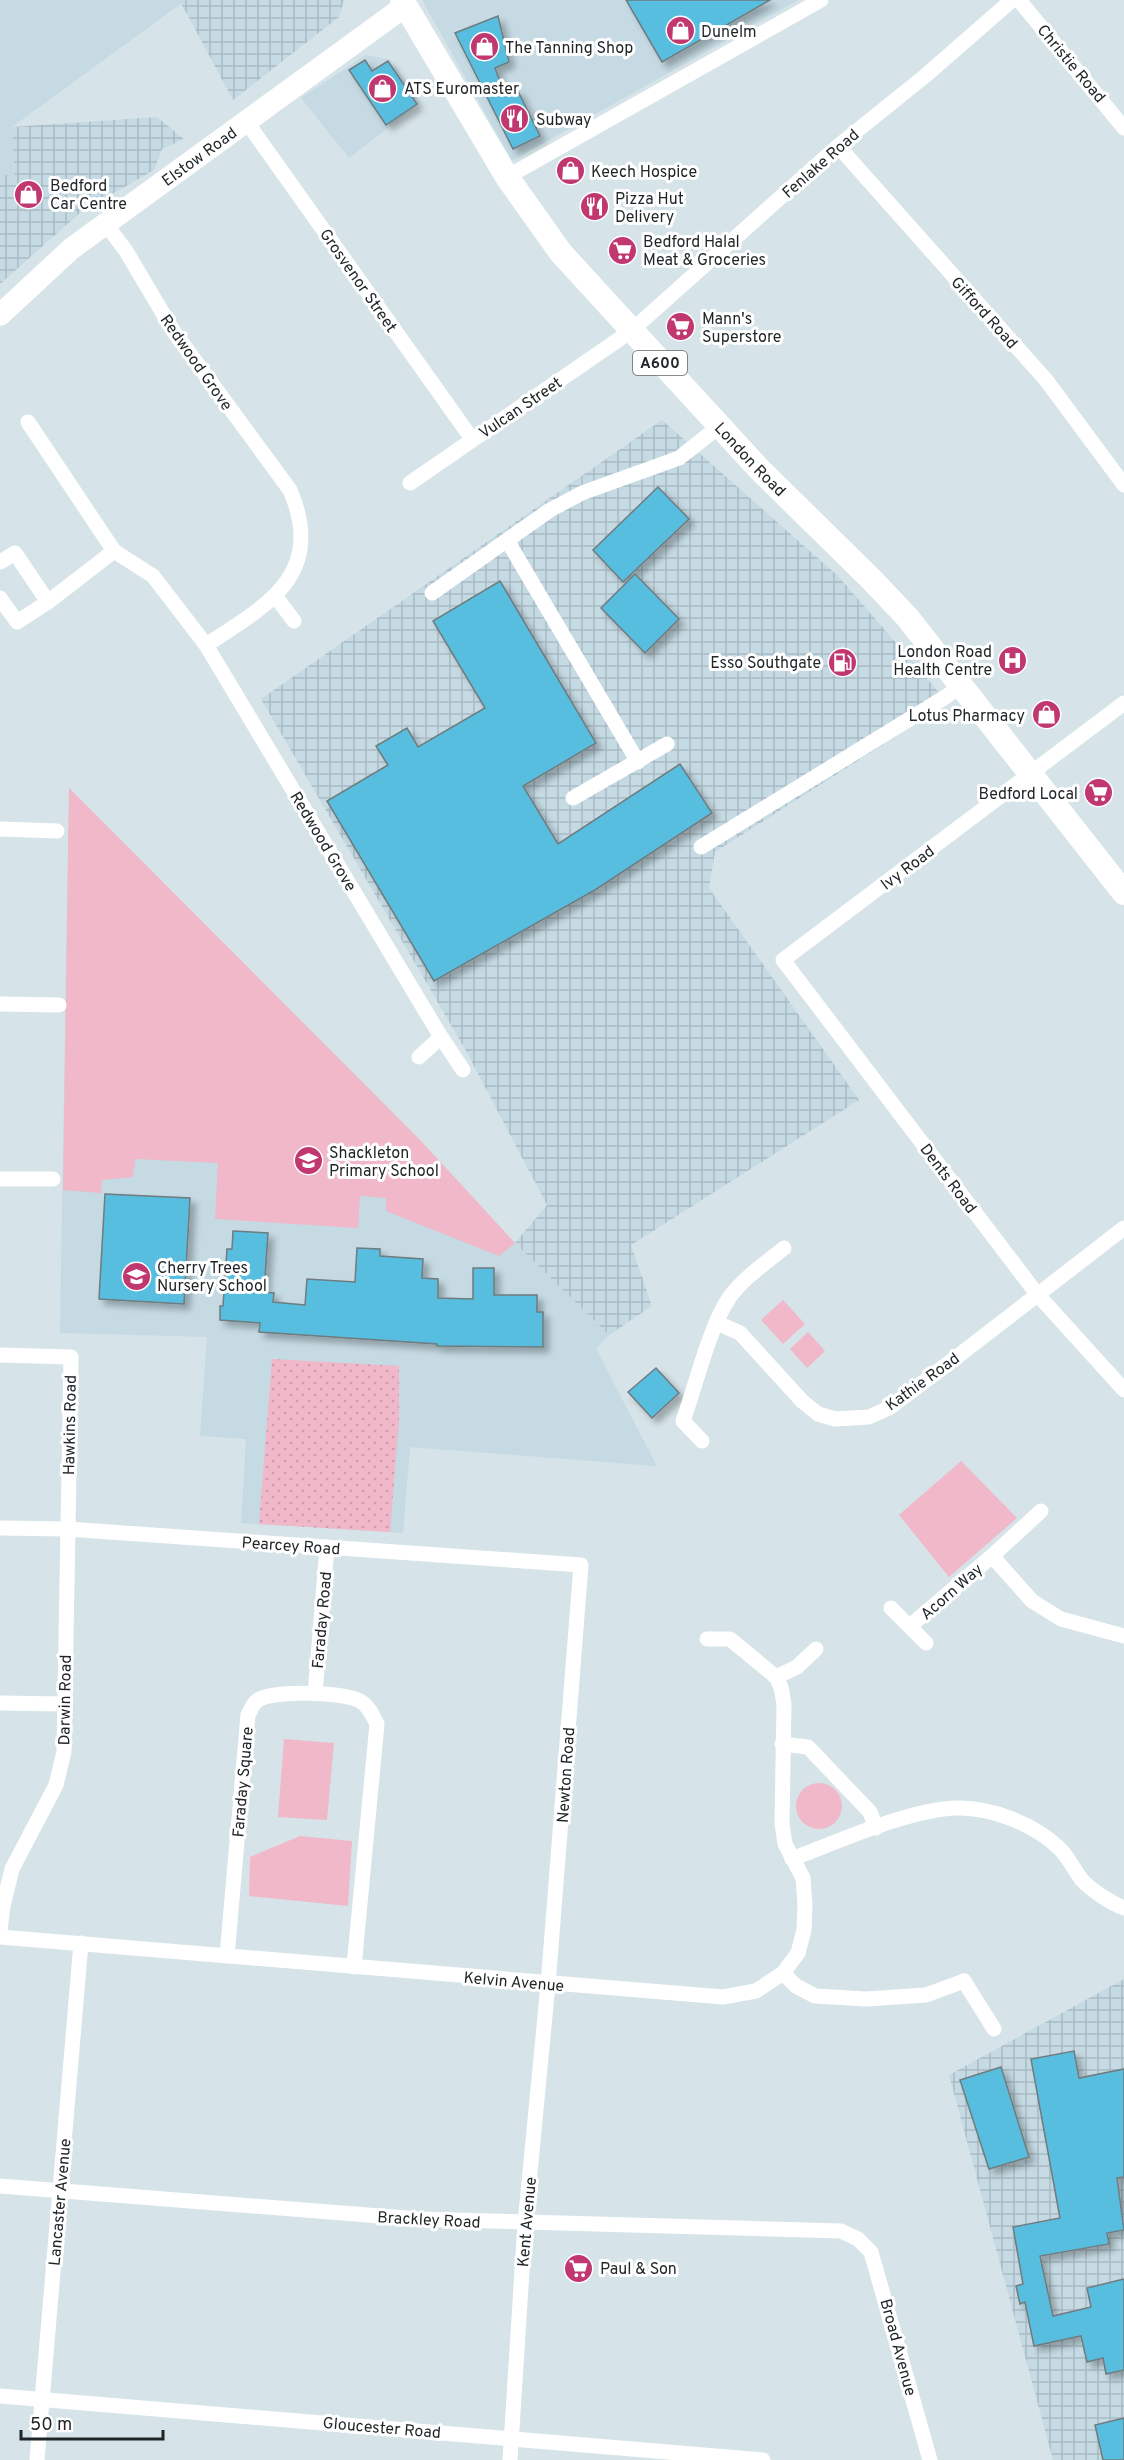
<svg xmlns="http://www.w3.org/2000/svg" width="1124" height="2460" viewBox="0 0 1124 2460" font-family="Overpass,sans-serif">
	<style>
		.built { fill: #c5dae3 }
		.industrial { fill: url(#industrial-grid) }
		.grass { fill: url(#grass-dots) }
		.park { fill: #f0b8c8 }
		.building { fill: #58bedf; stroke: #6f7b7f; stroke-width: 1.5; filter: url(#shadow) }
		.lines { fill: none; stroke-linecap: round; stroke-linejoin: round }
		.street { stroke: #fff; stroke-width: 15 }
		.secondary { stroke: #fff; stroke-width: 22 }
		.primary { stroke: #fff; stroke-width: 24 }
		.labels { text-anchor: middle; stroke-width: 6; stroke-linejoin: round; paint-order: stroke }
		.shield { fill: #fff; stroke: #626667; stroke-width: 1.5 }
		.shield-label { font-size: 15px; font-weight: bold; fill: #1f2426 }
		.poi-label { font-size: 16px; fill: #1f2426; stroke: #fff; text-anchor: start }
		.street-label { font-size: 16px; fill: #1f2426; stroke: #fff }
	</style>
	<defs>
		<pattern id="industrial-grid" width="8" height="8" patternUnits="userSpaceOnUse" patternTransform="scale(1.5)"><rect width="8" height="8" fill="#c5dae3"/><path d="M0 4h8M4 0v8" fill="none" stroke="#a9bbc3"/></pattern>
		<pattern id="grass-dots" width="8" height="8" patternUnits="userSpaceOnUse" patternTransform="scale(1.5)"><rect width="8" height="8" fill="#f0b8c8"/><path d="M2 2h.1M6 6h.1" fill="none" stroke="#cd9eac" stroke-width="1.8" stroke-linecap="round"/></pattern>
		<filter id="shadow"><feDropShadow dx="5.5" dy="5.5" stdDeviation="3" flood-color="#0004"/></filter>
	</defs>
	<rect width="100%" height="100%" fill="#d6e4e9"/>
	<g class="built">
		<path d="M 0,0 L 186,0 L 12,127 L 15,175 L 0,175 Z"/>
		<path d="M 422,0 L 798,0 L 512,161 Z"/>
		<path d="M 366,55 L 391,60 L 420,103 L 349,158 L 301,98 Z"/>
		<path d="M 69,788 L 422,1142 L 515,1243 L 609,1335 L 596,1349 L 657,1466 L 410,1447 L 403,1533 L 241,1523 L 246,1439 L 200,1436 L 207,1337 L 60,1333 Z"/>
	</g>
	<g class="industrial">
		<path d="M 186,0 L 344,0 L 339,17 L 233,100 L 181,3 Z"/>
		<path d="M 157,117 L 184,139 L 162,149 L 154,170 L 81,212 L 0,284 L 0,175 L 15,175 L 12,127 Z"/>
		<path d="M 662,420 L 838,576 L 948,703 L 715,852 L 709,888 L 859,1100 L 631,1245 L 652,1306 L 609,1335 L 515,1243 L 547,1205 L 465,1049 L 261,699 Z"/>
		<path d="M 1124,1979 L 1124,2460 L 1053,2460 L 949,2075 Z"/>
	</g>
	<path class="grass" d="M 272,1359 L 399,1366 L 399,1420 L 390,1532 L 259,1524 Z"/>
	<g class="park">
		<path d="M 69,788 L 422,1142 L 515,1243 L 499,1256 L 386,1211 L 386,1198 L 360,1196 L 358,1228 L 215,1219 L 218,1163 L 135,1159 L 133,1177 L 102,1180 L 101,1193 L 63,1190 Z"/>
		<path d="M 783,1300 L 805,1324 L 783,1344 L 761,1320 Z"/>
		<path d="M 808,1332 L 825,1351 L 807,1368 L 790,1349 Z"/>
		<path d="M 961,1461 L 1017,1518 L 949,1577 L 899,1515 Z"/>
		<path d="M 284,1739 L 334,1743 L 327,1820 L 278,1817 Z"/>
		<circle cx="819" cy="1806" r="23"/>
		<path d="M 300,1836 L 352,1841 L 348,1906 L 249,1896 L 250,1857 Z"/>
	</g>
	<g class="building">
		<path d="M 626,0 L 770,0 L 662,62 Z"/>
		<path d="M 498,16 L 509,62 L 495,68 L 505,95 L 517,89 L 540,136 L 513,149 L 455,33 Z"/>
		<path d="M 365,60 L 372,71 L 388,61 L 417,104 L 386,125 L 349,70 Z"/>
		<path d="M 658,487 L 689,519 L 623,582 L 593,550 Z"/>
		<path d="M 635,574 L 679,619 L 645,653 L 601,608 Z"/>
		<path d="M 500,581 L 596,743 L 523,786 L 558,844 L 680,764 L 712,813 L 595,890 L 434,981 L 327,801 L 388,765 L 376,746 L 407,728 L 418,747 L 485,708 L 433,621 Z"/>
		<path d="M 105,1194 L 190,1198 L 184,1304 L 99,1299 Z"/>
		<path d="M 233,1231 L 268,1233 L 264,1292 L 274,1293 L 273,1302 L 305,1305 L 307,1279 L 355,1282 L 357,1248 L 380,1249 L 380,1256 L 423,1259 L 422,1278 L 438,1279 L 438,1298 L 473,1299 L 473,1268 L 494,1268 L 494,1295 L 537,1295 L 537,1312 L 543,1312 L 543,1347 L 437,1346 L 437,1344 L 259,1332 L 260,1323 L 220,1320 L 220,1306 L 223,1306 L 227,1249 L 232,1249 Z"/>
		<path d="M 656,1368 L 679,1393 L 652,1418 L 628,1392 Z"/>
		<path d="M 1074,2051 L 1079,2078 L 1124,2069 L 1124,2177 L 1117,2178 L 1124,2230 L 1107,2233 L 1109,2244 L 1040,2256 L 1053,2316 L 1091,2307 L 1087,2288 L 1124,2279 L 1124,2370 L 1106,2374 L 1103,2358 L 1087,2362 L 1081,2336 L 1034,2346 L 1025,2302 L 1020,2304 L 1016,2286 L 1023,2284 L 1013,2227 L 1060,2218 L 1031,2059 Z"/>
		<path d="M 1001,2067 L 1029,2157 L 989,2169 L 960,2080 Z"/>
		<path d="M 1124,2418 L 1124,2460 L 1103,2460 L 1095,2425 Z"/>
	</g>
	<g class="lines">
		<g class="street">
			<path d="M 1019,0 L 1124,128"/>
			<path d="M 246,121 L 472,439"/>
			<path d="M 838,146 L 1046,380 L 1124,485"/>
			<path d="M 507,177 L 821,0"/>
			<path d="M 105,223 L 126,251 L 174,332 L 290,490 C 326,574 268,605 206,645"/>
			<path d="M 28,422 L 114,551 L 153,576 L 206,645 L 441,1037 L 463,1070"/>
			<path d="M 410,483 L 631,331 L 838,146 L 925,76 L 1012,0"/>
			<path d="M 507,540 L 638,762"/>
			<path d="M 0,562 L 15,553 L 48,602 L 17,622 L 0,598"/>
			<path d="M 432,593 L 550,510 L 582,493 L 679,458 L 721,425"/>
			<path d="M 276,597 L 294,621"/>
			<path d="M 48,602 L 114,551"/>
			<path d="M 1124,703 L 783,960 L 1037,1294 L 1124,1390"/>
			<path d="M 573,798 L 667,744"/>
			<path d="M 0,829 L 57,831"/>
			<path d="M 701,847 L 947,696 L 962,684"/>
			<path d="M 0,1004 L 59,1005"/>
			<path d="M 419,1057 L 441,1037"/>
			<path d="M 0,1179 L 53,1179"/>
			<path d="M 717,1323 L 740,1333 L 802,1401 L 818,1414 L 835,1419 L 869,1417 L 889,1408 L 958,1356 L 1124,1228"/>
			<path d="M 0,1355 L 71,1357 L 64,1752 L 56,1785 L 12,1869 L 3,1906 L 0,1930"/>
			<path d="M 702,1441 L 683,1421 C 696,1385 709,1328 729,1298 C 743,1278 766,1263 784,1248"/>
			<path d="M 0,1528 L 67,1529 L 581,1565 L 548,1985 L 525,2224 L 510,2460"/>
			<path d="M 992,1556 L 1041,1511"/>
			<path d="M 891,1608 L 926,1643"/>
			<path d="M 910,1626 L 992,1556 L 1032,1601 L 1061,1619 L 1124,1636"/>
			<path d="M 776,1677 L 797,1667 L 816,1649"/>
			<path d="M 315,1694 L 327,1547"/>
			<path d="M 0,1703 L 64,1704"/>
			<path d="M 782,1744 L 808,1747 L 870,1812 L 876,1828"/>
			<path d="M 792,1859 C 837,1842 910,1809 957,1808 C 991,1807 1033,1824 1058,1847 C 1068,1856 1074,1870 1082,1880 C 1091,1890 1111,1903 1124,1908"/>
			<path d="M 0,1937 L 723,1997 L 756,1991 L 783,1973 L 798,1953 L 804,1930 L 805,1905 L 803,1878 L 785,1844 L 782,1824 L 784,1704 L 781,1687 L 776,1677 L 730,1639 L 707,1639"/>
			<path d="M 227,1956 L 248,1715 C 251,1710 253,1703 258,1700 C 275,1690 344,1692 360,1701 C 369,1706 373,1716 377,1724 L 354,1967"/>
			<path d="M 783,1973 L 796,1986 L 815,1996 L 866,1999 L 926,1995 L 964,1981 L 994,2029"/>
			<path d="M 0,2186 L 418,2219 L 841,2231 L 858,2239 L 871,2252 L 930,2460"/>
			<path d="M 0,2396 L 763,2460"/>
			<path d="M 37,2460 L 81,1943"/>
		</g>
		<path class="secondary" id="s1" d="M 0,315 L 71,249 L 405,6"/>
		<path class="primary" id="s2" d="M 402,0 L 507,177 L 561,253 L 759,469 L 871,579 L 907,617 L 1124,893"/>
	</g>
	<defs>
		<symbol id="shop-disc" viewBox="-11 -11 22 22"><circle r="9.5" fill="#c13770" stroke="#fff"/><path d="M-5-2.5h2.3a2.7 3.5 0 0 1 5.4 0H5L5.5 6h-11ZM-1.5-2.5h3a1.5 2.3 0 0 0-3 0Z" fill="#fff"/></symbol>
		<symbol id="restaurant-disc" viewBox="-11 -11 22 22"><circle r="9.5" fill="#c13770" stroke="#fff"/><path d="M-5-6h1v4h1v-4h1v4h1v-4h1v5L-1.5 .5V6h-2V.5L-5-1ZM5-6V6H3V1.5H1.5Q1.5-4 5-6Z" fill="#fff"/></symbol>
		<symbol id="supermarket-disc" viewBox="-11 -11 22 22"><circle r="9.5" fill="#c13770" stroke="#fff"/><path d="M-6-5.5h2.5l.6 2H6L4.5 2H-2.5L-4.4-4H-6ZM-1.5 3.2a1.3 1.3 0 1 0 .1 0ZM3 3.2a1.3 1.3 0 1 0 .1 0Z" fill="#fff"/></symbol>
		<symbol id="hospital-disc" viewBox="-11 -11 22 22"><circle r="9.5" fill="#c13770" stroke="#fff"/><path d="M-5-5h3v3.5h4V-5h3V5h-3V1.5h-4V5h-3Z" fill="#fff"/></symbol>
		<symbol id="fuel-disc" viewBox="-11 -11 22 22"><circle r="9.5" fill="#c13770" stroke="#fff"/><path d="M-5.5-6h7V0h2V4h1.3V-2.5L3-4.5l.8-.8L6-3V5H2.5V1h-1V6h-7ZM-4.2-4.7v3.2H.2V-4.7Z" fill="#fff"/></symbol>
		<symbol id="school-disc" viewBox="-11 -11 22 22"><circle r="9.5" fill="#c13770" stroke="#fff"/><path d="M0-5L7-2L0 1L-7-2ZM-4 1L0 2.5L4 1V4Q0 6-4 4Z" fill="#fff"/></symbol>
	</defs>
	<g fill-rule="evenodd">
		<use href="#shop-disc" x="664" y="14" width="33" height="33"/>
		<use href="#shop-disc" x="468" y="30" width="33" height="33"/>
		<use href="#shop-disc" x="366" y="72" width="33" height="33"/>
		<use href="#restaurant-disc" x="498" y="102" width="33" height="33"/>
		<use href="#shop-disc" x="554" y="154" width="33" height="33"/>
		<use href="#shop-disc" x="12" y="178" width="33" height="33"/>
		<use href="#restaurant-disc" x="578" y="190" width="33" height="33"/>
		<use href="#supermarket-disc" x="606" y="234" width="33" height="33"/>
		<use href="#supermarket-disc" x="664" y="310" width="33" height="33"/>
		<use href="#hospital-disc" x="996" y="644" width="33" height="33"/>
		<use href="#fuel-disc" x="826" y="646" width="33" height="33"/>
		<use href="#shop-disc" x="1030" y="698" width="33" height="33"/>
		<use href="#supermarket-disc" x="1082" y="776" width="33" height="33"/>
		<use href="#school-disc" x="292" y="1144" width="33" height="33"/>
		<use href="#school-disc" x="120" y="1260" width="33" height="33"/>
		<use href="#supermarket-disc" x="562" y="2252" width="33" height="33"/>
	</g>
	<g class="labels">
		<rect class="shield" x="633" y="351" width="54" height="24" rx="4.5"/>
		<g class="shield-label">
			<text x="660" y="368">A600</text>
		</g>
		<g class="poi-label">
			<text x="701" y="37">Dunelm</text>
			<text x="505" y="53">The Tanning Shop</text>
			<text x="404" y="94">ATS Euromaster</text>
			<text x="536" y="125">Subway</text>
			<text x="591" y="177">Keech Hospice</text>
			<text x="50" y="191">Bedford<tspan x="50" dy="18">Car Centre</tspan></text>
			<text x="615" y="204">Pizza Hut<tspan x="615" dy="18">Delivery</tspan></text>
			<text x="643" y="247">Bedford Halal<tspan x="643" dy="18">Meat &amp; Groceries</tspan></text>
			<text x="702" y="324">Mann's<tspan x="702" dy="18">Superstore</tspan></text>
			<text x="992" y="657" text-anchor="end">London Road<tspan x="992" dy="18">Health Centre</tspan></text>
			<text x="821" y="668" text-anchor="end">Esso Southgate</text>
			<text x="1025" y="721" text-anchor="end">Lotus Pharmacy</text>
			<text x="1078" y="799" text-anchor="end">Bedford Local</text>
			<text x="329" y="1158">Shackleton<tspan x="329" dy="18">Primary School</tspan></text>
			<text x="157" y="1273">Cherry Trees<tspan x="157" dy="18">Nursery School</tspan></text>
			<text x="600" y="2274">Paul &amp; Son</text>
		</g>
		<g class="street-label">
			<text transform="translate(1072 63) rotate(50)" y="6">Christie Road</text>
			<text dy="6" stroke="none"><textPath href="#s1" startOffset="255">Elstow Road</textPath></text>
			<text transform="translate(820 163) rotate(-41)" y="6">Fenlake Road</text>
			<text transform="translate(359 280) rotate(55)" y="6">Grosvenor Street</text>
			<text transform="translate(985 312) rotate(48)" y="6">Gifford Road</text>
			<text transform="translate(197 362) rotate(55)" y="6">Redwood Grove</text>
			<text transform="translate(520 407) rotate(-34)" y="6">Vulcan Street</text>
			<text dy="6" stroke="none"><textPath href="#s2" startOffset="579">London Road</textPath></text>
			<text transform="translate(324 841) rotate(59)" y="6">Redwood Grove</text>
			<text transform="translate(907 867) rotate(-37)" y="6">Ivy Road</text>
			<text transform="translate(949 1178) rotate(53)" y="6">Dents Road</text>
			<text transform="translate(922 1381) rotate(-36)" y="6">Kathie Road</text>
			<text transform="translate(69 1425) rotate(-89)" y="6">Hawkins Road</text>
			<text transform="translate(291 1545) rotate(4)" y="6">Pearcey Road</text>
			<text transform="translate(951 1591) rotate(-41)" y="6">Acorn Way</text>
			<text transform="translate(321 1620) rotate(-85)" y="6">Faraday Road</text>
			<text transform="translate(64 1700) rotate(-89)" y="6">Darwin Road</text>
			<text transform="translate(565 1775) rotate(-86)" y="6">Newton Road</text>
			<text transform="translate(242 1782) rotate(-85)" y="6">Faraday Square</text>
			<text transform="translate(514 1981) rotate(5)" y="6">Kelvin Avenue</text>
			<text transform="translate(59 2202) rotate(-85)" y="6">Lancaster Avenue</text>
			<text transform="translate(429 2219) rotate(3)" y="6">Brackley Road</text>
			<text transform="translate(526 2222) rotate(-85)" y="6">Kent Avenue</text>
			<text transform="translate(899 2347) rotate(75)" y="6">Broad Avenue</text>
			<text transform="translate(382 2427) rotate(5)" y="6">Gloucester Road</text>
		</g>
	</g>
	<path d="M21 2430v9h142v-9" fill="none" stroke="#1f2426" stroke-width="3"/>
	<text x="30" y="2430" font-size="18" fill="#1f2426" stroke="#ffffff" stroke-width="4.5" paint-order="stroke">50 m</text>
</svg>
